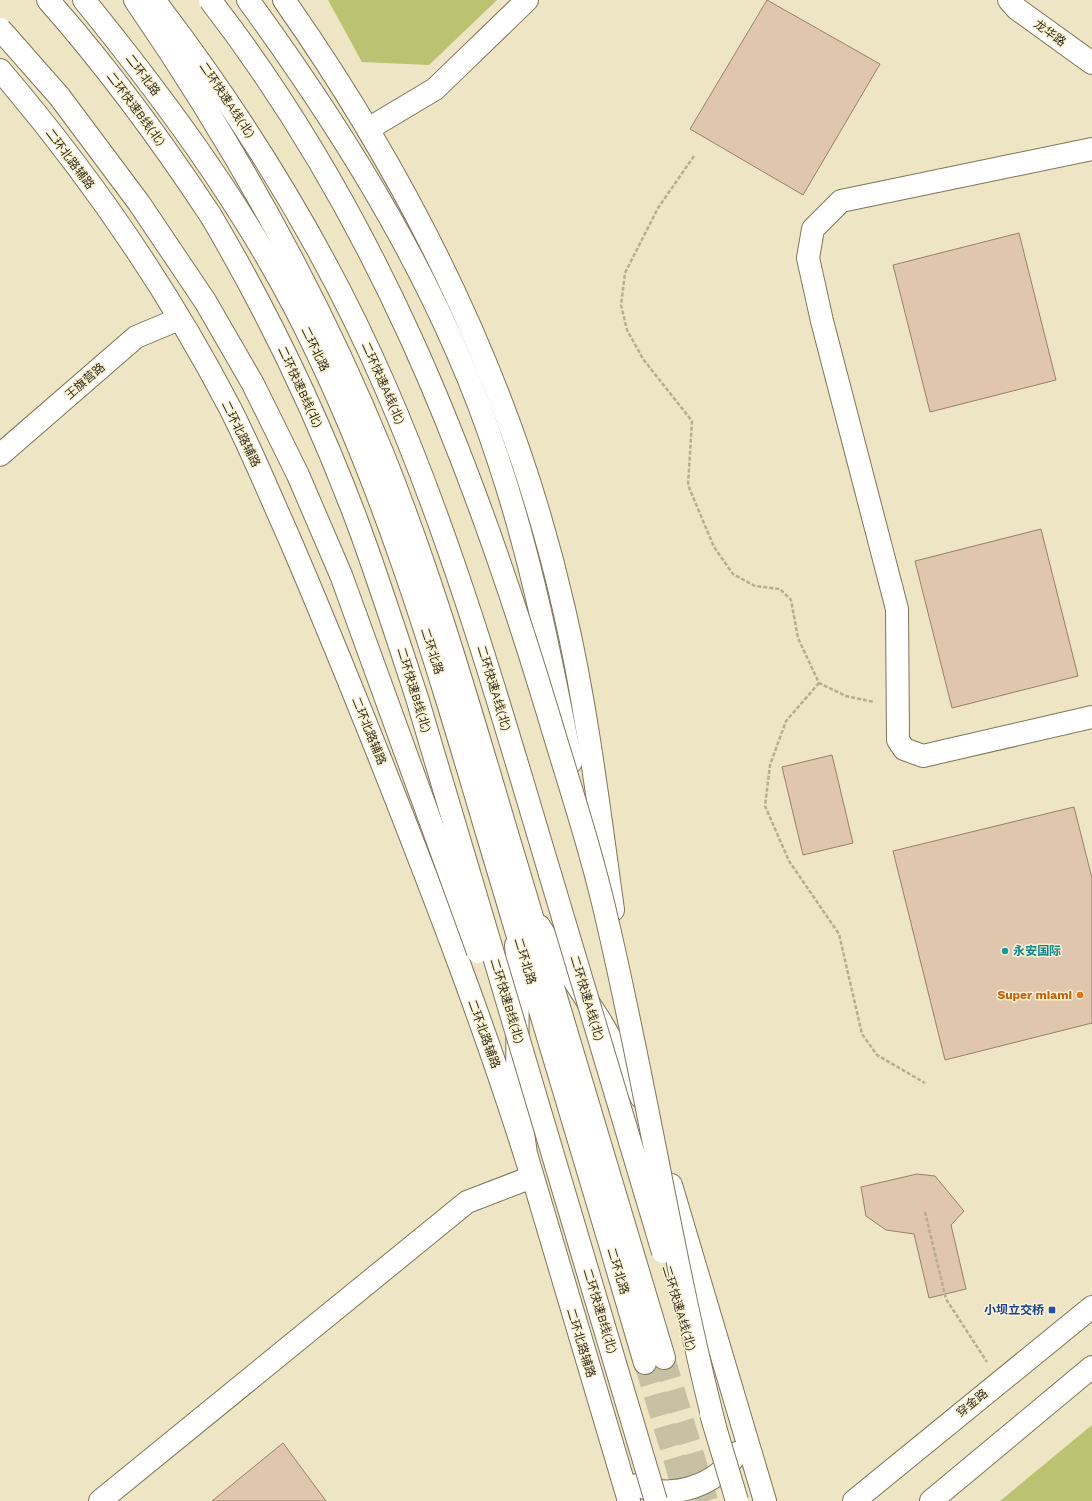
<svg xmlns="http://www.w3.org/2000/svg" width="1092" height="1501" viewBox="0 0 1092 1501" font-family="'Work Sans','Noto Sans SC',sans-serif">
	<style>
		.green { fill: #bbc271 }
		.building { fill: #dfc6ac; stroke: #988169 }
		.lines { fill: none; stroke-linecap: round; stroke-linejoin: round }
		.primary-tunnel { stroke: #c8c0a3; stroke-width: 22; stroke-dasharray: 22 11; stroke-linecap: butt }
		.street-casing { stroke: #7e7557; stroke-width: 24 }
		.secondary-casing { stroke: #7e7557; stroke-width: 24 }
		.primary-casing { stroke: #7e7557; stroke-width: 24 }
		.highway-casing { stroke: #7e7557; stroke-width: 24 }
		.path { stroke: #b5ae93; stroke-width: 2.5; stroke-dasharray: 4 2; stroke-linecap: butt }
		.street { stroke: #fff; stroke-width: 22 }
		.secondary { stroke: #fff; stroke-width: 22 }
		.primary { stroke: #fff; stroke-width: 22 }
		.highway { stroke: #fff; stroke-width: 22 }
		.highway-bridge-casing { stroke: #7e7557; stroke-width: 24; stroke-linecap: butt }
		.highway-bridge { stroke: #fff; stroke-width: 22 }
		.culture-dot { fill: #0f9aa8; stroke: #fbf2d1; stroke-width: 1.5 }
		.food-dot { fill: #e8710a; stroke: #fbf2d1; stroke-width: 1.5 }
		.transit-dot { fill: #1a4fb4; stroke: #fbf2d1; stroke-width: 1.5 }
		.labels { text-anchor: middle; stroke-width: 3; stroke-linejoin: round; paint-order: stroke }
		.street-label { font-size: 12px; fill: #312d21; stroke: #fbf2d1 }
		.culture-label { font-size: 12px; font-weight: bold; fill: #0d838f; stroke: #fbf2d1; text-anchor: start }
		.food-label { font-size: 12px; font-weight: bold; fill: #c56008; stroke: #fbf2d1; text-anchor: end }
		.transit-label { font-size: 12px; font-weight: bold; fill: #164399; stroke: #fbf2d1; text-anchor: end }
	</style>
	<rect width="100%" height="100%" fill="#eee5c4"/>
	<g class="green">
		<path d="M 328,0 L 497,0 L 429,65 L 362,62 Z"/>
		<path d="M 1092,1425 L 1092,1501 L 1000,1501 Z"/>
	</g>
	<g class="building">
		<path d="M 767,0 L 880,64 L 803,195 L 690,129 Z"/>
		<path d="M 1019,233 L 1056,380 L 930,412 L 893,265 Z"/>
		<path d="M 1041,529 L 1078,676 L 952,708 L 915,561 Z"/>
		<path d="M 832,755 L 853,843 L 803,855 L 782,767 Z"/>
		<path d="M 1074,807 L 1092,878 L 1092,1023 L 945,1060 L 893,851 Z"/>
		<path d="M 917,1174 L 935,1176 L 964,1211 L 951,1225 L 966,1289 L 929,1298 L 914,1234 L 886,1230 L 866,1216 L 861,1187 Z"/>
		<path d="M 283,1443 L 326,1501 L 212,1501 Z"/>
	</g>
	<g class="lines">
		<g class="primary-tunnel">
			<path d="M 664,1358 L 707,1501"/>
			<path d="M 645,1363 L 687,1501"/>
		</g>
		<defs>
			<g id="street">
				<path d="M 284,0 C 413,184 514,388 564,609 C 587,708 599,809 613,910"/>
				<path d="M 1009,0 L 1017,9 L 1092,63"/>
				<path d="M 0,70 C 87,172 168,289 230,408 C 251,449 268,491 287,533 C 319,607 349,681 379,756 C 434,895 488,1034 532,1177 L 467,1202 L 100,1501"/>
				<path d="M 368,129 L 435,89 L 527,0"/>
				<path d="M 1092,149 L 841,201 L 813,229 L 808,258 L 822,321 L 897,609 L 898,740 L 904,749 L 923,756 L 1092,717"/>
				<path d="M 0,455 L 136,337 L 179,319"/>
			</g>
			<g id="secondary">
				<path d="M 539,926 L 601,1022 L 622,1058 L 641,1097"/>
				<path d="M 516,945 L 518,969 L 517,1091 L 526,1154 L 629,1501"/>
				<path d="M 671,1185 L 765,1501"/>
				<path d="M 637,1485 C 673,1501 717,1485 737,1453"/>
				<path d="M 854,1501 L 1092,1307"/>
				<path d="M 931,1501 L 1092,1367"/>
			</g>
			<g id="primary">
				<path d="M 84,0 C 162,96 237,197 295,308 C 381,474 434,654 487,833 C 540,1009 593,1186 645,1363"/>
				<path d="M 135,0 C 232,141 317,293 382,452 C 434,581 472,716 512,850 C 563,1020 614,1189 664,1358"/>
			</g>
			<g id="highway">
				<path d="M 48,0 C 108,68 161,140 211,216"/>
				<path d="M 154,0 C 246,120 325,248 385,386 C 454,544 501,710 550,874"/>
				<path d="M 248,0 C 350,140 443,291 497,456 C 531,556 551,659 571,762"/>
			</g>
		</defs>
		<use href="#street" class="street-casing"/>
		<use href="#secondary" class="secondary-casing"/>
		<use href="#primary" class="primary-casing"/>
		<use href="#highway" class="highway-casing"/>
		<g class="path">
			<path d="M 694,156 L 658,208 L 625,273 L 621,305 L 627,330 L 643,359 L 692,421 L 688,485 L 714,547 L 733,574 L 755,586 L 780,589 L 791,600 L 798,638 L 819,683 L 846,696 L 874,702"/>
			<path d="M 819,683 L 786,721 L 770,765 L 765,806 L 789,861 L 839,934 L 862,1034 L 877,1055 L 925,1083"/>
			<path d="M 925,1212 L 946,1299 L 987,1362"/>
		</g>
		<use href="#street" class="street"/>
		<use href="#secondary" class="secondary"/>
		<use href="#primary" class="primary"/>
		<use href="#highway" class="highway"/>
		<defs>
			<g id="highway-bridge">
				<path d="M 210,0 C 375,213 470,455 547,710 C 568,781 592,852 608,924 C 647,1091 673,1261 715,1427"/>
				<path d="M 0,29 L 59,96 L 139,203 L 205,301 L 253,384 L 298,475 L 341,575 L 478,952"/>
				<path d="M 211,216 C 269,314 318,417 358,524 C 379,581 398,640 417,698 L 656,1501"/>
				<path d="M 550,874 L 663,1252"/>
				<path d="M 711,1414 L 737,1501"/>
			</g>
		</defs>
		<use href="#highway-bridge" class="highway-bridge-casing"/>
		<use href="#highway-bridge" class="highway-bridge"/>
	</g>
	<circle class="culture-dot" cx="1005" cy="951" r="4"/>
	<circle class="food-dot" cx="1080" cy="995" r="4"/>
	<rect class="transit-dot" x="1048" y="1306" width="8" height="8" rx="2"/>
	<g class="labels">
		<g class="street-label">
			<text transform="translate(1050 33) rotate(36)" y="4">龙华路</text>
			<text transform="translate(143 75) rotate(53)" y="4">二环北路</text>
			<text transform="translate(227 100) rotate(56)" y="4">二环快速A线(北)</text>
			<text transform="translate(136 109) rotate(53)" y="4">二环快速B线(北)</text>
			<text transform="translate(70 159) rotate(53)" y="4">二环北路辅路</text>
			<text transform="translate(315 349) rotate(64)" y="4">二环北路</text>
			<text transform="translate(85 381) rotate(-41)" y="4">王旗营路</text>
			<text transform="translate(383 383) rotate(66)" y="4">二环快速A线(北)</text>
			<text transform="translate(300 387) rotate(65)" y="4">二环快速B线(北)</text>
			<text transform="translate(241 434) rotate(64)" y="4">二环北路辅路</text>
			<text transform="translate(432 651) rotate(72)" y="4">二环北路</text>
			<text transform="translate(494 688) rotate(73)" y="4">二环快速A线(北)</text>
			<text transform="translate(414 690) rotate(73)" y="4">二环快速B线(北)</text>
			<text transform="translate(369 731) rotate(68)" y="4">二环北路辅路</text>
			<text transform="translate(525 961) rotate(73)" y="4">二环北路</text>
			<text transform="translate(587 998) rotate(73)" y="4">二环快速A线(北)</text>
			<text transform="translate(507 1001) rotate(73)" y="4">二环快速B线(北)</text>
			<text transform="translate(484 1034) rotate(70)" y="4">二环北路辅路</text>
			<text transform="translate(618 1271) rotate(73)" y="4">二环北路</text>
			<text transform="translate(679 1308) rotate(73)" y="4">二环快速A线(北)</text>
			<text transform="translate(600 1311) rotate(73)" y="4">二环快速B线(北)</text>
			<text transform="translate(581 1343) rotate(73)" y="4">二环北路辅路</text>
			<text transform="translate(972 1403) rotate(-39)" y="4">穿金路</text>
		</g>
		<g class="culture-label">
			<text x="1013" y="955">永安国际</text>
		</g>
		<g class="food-label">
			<text x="1072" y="999">Super miami</text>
		</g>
		<g class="transit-label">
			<text x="1044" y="1314">小坝立交桥</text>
		</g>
	</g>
</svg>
